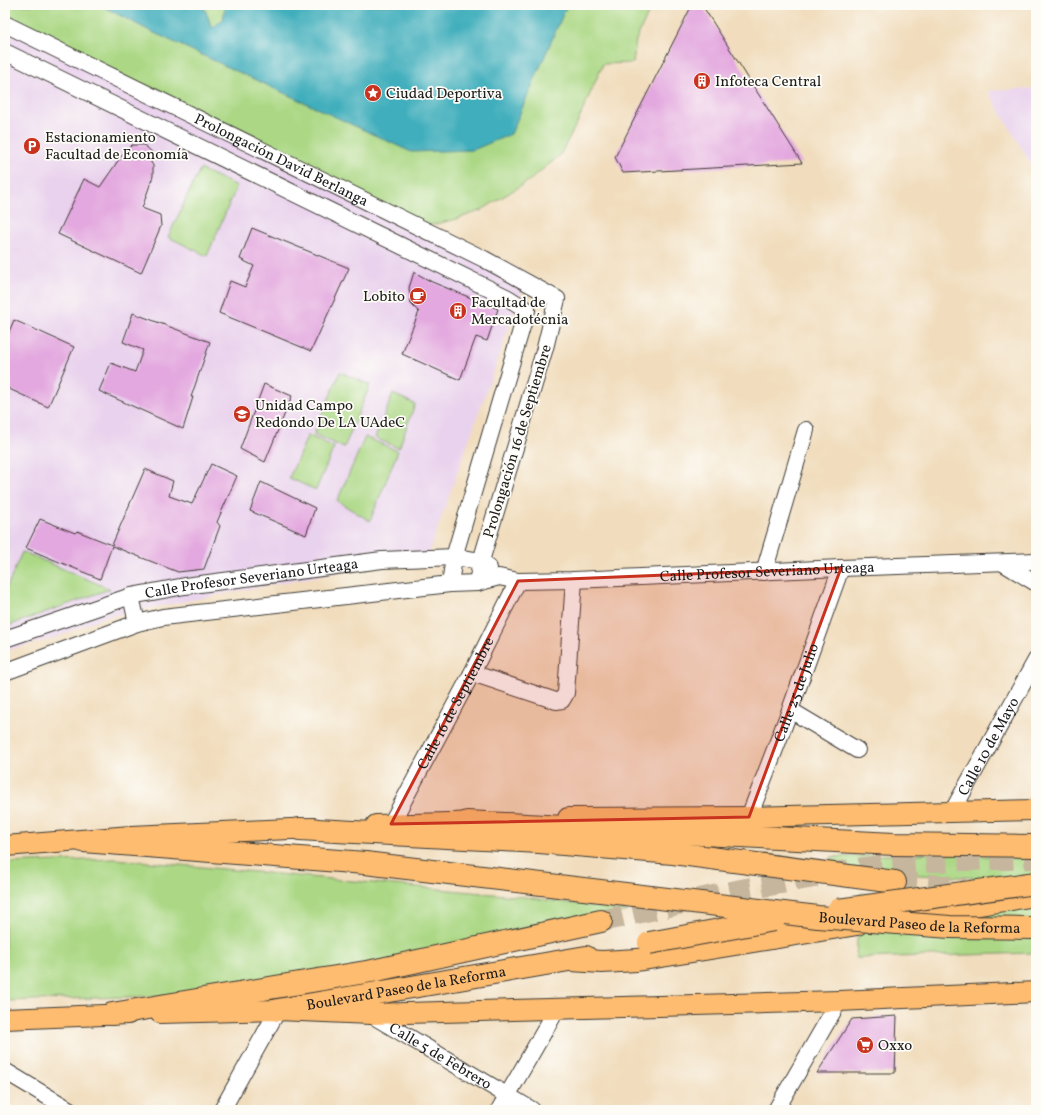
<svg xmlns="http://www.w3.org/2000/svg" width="1041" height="1115" viewBox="0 0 1041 1115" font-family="Vollkorn,serif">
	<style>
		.built { fill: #e9d2ed }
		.green { fill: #acd885; stroke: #647a50 }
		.water { fill: #3faebc; stroke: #2e656c }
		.building { fill: #e3a8df }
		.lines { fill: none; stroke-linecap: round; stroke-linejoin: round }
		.highway-tunnel { stroke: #c6b69d; stroke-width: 22; stroke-dasharray: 22 11; stroke-linecap: butt }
		.minor-casing { stroke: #3c3934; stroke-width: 18 }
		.major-casing { stroke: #3c3934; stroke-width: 22 }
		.highway-casing { stroke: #3c3934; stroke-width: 24 }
		.minor { stroke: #fff; stroke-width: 16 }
		.major { stroke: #fdbc70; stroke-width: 20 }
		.highway { stroke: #fdbc70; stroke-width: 22 }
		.highway-bridge-casing { stroke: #3c3934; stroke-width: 24; stroke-linecap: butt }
		.highway-bridge { stroke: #fdbc70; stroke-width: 22 }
		.marked { fill: #c8321e; fill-opacity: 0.2; stroke: #c8321e; stroke-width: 3; stroke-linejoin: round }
		.labels { text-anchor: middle; stroke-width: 3.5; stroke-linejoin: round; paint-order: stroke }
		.poi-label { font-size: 15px; fill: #1c1c1c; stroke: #fdfcf7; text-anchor: start }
		.street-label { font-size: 15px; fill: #1c1c1c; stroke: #fdfcf7 }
	</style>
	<rect width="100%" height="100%" fill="#fdfcf7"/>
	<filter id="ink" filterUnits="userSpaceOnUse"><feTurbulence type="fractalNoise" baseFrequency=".025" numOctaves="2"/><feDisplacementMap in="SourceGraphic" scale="8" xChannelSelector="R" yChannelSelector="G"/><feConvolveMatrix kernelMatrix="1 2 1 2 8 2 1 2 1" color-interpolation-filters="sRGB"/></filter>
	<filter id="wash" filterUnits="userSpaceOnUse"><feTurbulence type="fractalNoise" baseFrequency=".012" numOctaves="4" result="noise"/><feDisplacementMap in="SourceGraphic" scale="16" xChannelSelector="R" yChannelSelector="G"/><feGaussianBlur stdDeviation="0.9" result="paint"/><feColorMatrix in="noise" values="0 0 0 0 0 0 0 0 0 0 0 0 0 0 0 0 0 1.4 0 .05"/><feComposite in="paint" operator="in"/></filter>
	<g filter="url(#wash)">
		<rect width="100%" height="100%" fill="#f1ddbd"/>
		<g class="built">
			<path d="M 5,18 L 528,274 L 428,555 L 104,617 L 55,638 L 5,651 Z"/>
			<path d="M 1036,88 L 1036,173 L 988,91 Z"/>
		</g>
		<g class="green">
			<path d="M 5,5 L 652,5 L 636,40 L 633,63 L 603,64 L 578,121 L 560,155 L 530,180 L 480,211 L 453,220 L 427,226 L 5,18 Z"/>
			<path d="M 200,169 L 237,186 L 207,256 L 168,237 Z"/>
			<path d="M 340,372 L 370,385 L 344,448 L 314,434 Z"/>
			<path d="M 393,394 L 415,404 L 399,448 L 375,438 Z"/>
			<path d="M 308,435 L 334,447 L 316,490 L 289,478 Z"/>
			<path d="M 365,437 L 398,451 L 370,521 L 337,501 Z"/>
			<path d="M 22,552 L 26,553 L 110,589 L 5,627 L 5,592 Z"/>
			<path d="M 939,853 L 1036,859 L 1036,881 L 920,875 L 832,867 L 831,857 Z"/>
			<path d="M 115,859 L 525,897 L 628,911 L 374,967 L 185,995 L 5,1001 L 5,863 Z"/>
			<path d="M 860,893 L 1036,902 L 1036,953 L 856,958 Z"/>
		</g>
		<path class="water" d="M 100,5 L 198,5 L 205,9 L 212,28 L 223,20 L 225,5 L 567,5 L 511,134 L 473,150 L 411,152 L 150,31 Z"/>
		<g id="blocks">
			<g class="building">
				<path d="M 692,5 L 702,5 L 802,163 L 623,173 L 615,157 Z"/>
				<path d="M 132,145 L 144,145 L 152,152 L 151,163 L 153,165 L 153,176 L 142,208 L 160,215 L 161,226 L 141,273 L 58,234 L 84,179 L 100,187 L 122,155 Z"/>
				<path d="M 252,228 L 349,268 L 311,351 L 219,313 L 230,281 L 245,287 L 254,266 L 240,259 Z"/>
				<path d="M 414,272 L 432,282 L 498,309 L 487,341 L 476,337 L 460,380 L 402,354 L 419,312 L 411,304 L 409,288 Z"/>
				<path d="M 133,313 L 210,342 L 191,397 L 193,397 L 183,429 L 99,391 L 111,363 L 135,372 L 143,350 L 123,342 Z"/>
				<path d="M 14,320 L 74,347 L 48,407 L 5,387 L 5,341 Z"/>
				<path d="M 264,384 L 292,396 L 265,462 L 240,449 Z"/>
				<path d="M 211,464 L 237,476 L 217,522 L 220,526 L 204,569 L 178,572 L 112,546 L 100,579 L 26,548 L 40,519 L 75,533 L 77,531 L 112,545 L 145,469 L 173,481 L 169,496 L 192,504 Z"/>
				<path d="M 261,482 L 315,508 L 306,535 L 250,511 Z"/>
				<path d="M 897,1016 L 895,1073 L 817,1073 L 852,1019 Z"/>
			</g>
		</g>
	</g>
	<g filter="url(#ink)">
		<use href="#blocks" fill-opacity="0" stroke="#3c3934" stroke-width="1"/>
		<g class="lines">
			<g class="highway-tunnel">
				<path d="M 895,882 L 965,888"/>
				<path d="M 601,921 L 741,890 L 864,868 L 931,861 L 1036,858"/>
			</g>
			<defs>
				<g id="minor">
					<path id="s1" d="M 5,24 L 484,259 L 557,299 L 545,348 L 481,561 L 477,583"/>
					<path d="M 5,52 L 508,298 L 527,310 L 454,557 L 450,584"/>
					<path d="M 1003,563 L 1036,583"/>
					<path d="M 764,572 L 806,430"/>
					<path d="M 131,596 L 137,623"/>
					<path id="s2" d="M 5,639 L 131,596 L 185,586 L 382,560 L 454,557 L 481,561 L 489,568"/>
					<path id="s3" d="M 5,672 L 137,623 L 163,617 L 450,584 L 477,583 L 499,577 L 518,581 L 574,580 L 841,568 L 1036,561"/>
					<path d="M 472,673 L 556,701 L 562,700 L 566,693 L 574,580"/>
					<path d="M 790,710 L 857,750"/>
					<path id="s4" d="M 952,812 L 1036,660"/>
					<path id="s5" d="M 749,817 L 790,710 L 841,568"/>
					<path id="s6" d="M 391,824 L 472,673 L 518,581"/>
					<path id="s7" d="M 370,1014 L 532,1110"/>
					<path d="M 5,1071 L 70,1110"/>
					<path d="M 222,1110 L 278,1010"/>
					<path d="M 499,1110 L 557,1009"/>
					<path d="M 776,1110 L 839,1001"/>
				</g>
				<g id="major">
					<path d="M 568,818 L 749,817 L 1036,810"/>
					<path d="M 376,825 L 484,822"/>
					<path d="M 5,846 L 131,836 L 314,828"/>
					<path d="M 160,1013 L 278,1010 L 370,1014 L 839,1001 L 1036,992"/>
					<path d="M 5,1019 L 128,1014"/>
				</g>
				<g id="highway">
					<path d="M 467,822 L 894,844 L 1036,846"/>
					<path d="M 299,829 L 539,842 L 673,853 L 895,882"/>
					<path d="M 83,841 L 365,863"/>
					<path d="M 891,918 L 1036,895"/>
					<path d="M 571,960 L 602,962 L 637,960 L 857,924"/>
					<path id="s8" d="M 278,1010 L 586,957"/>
					<path d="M 112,1014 L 372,971 L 601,921"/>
				</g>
			</defs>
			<use href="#minor" class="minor-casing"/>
			<use href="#major" class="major-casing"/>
			<use href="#highway" class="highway-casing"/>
			<use href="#minor" class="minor"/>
			<use href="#major" class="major"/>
			<use href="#highway" class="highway"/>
			<defs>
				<g id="highway-bridge">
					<path id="s9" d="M 365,863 L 818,917 L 950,927 L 1036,928"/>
					<path d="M 838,910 L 1036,883"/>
					<path d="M 649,943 L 774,920"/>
				</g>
			</defs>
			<use href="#highway-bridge" class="highway-bridge-casing"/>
			<use href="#highway-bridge" class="highway-bridge"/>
		</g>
	</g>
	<path class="marked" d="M 841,568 L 749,817 L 391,824 L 518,581 Z"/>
	<defs>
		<symbol id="building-disc" viewBox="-11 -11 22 22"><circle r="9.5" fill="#c8321e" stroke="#fdfcf7"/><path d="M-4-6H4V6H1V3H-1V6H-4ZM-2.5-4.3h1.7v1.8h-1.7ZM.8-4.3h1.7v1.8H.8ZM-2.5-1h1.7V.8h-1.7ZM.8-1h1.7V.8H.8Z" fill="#fff"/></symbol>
		<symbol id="sight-disc" viewBox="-11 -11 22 22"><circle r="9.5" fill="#c8321e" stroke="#fdfcf7"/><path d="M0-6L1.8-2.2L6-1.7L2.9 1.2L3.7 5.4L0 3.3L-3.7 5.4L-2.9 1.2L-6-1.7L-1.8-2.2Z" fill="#fff"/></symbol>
		<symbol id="parking-disc" viewBox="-11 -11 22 22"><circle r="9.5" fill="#c8321e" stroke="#fdfcf7"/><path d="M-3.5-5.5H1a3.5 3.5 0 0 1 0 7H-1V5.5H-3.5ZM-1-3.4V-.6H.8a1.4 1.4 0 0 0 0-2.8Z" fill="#fff"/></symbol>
		<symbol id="cafe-disc" viewBox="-11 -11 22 22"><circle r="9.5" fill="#c8321e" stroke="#fdfcf7"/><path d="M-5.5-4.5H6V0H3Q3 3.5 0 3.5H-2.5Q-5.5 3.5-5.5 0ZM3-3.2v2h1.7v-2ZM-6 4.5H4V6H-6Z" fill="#fff"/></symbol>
		<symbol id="university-disc" viewBox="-11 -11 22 22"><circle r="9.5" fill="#c8321e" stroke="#fdfcf7"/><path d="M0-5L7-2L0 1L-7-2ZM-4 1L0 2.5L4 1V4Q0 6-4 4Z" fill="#fff"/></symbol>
		<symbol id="supermarket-disc" viewBox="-11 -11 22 22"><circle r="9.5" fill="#c8321e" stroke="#fdfcf7"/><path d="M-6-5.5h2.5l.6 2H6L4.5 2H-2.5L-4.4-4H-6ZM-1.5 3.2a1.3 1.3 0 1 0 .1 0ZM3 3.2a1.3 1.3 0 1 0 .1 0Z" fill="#fff"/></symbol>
	</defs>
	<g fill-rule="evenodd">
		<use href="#building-disc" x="692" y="71" width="20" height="20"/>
		<use href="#sight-disc" x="363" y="83" width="20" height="20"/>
		<use href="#parking-disc" x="22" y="136" width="20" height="20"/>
		<use href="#cafe-disc" x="408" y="286" width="20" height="20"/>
		<use href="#building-disc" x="448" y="301" width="20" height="20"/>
		<use href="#university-disc" x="232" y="404" width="20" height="20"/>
		<use href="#supermarket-disc" x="855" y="1035" width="20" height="20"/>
	</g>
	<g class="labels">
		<g class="poi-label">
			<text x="715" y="86">Infoteca Central</text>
			<text x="386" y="98">Ciudad Deportiva</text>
			<text x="45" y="142">Estacionamiento<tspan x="45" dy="17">Facultad de Economía</tspan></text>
			<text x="405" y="301" text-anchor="end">Lobito</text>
			<text x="471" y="307">Facultad de<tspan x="471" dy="17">Mercadotécnia</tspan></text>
			<text x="255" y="410">Unidad Campo<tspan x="255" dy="17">Redondo De LA UAdeC</tspan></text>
			<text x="878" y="1050">Oxxo</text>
		</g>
		<g class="street-label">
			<text dy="5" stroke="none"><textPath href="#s1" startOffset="308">Prolongación David Berlanga</textPath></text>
			<text transform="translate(517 441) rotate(-73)" y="5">Prolongación 16 de Septiembre</text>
			<text dy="5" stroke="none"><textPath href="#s3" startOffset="775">Calle Profesor Severiano Urteaga</textPath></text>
			<text dy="5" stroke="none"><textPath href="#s2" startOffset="255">Calle Profesor Severiano Urteaga</textPath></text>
			<text dy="5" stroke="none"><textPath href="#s5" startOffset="133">Calle 25 de Julio</textPath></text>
			<text dy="5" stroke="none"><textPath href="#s6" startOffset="137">Calle 16 de Septiembre</textPath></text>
			<text dy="5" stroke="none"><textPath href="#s4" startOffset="75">Calle 10 de Mayo</textPath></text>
			<text dy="5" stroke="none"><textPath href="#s9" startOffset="558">Boulevard Paseo de la Reforma</textPath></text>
			<text dy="5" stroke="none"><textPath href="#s8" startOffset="130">Boulevard Paseo de la Reforma</textPath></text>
			<text dy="5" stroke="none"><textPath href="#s7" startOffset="82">Calle 5 de Febrero</textPath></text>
		</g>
	</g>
	<rect width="1041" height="1115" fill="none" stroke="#fdfcf7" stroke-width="20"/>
</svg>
